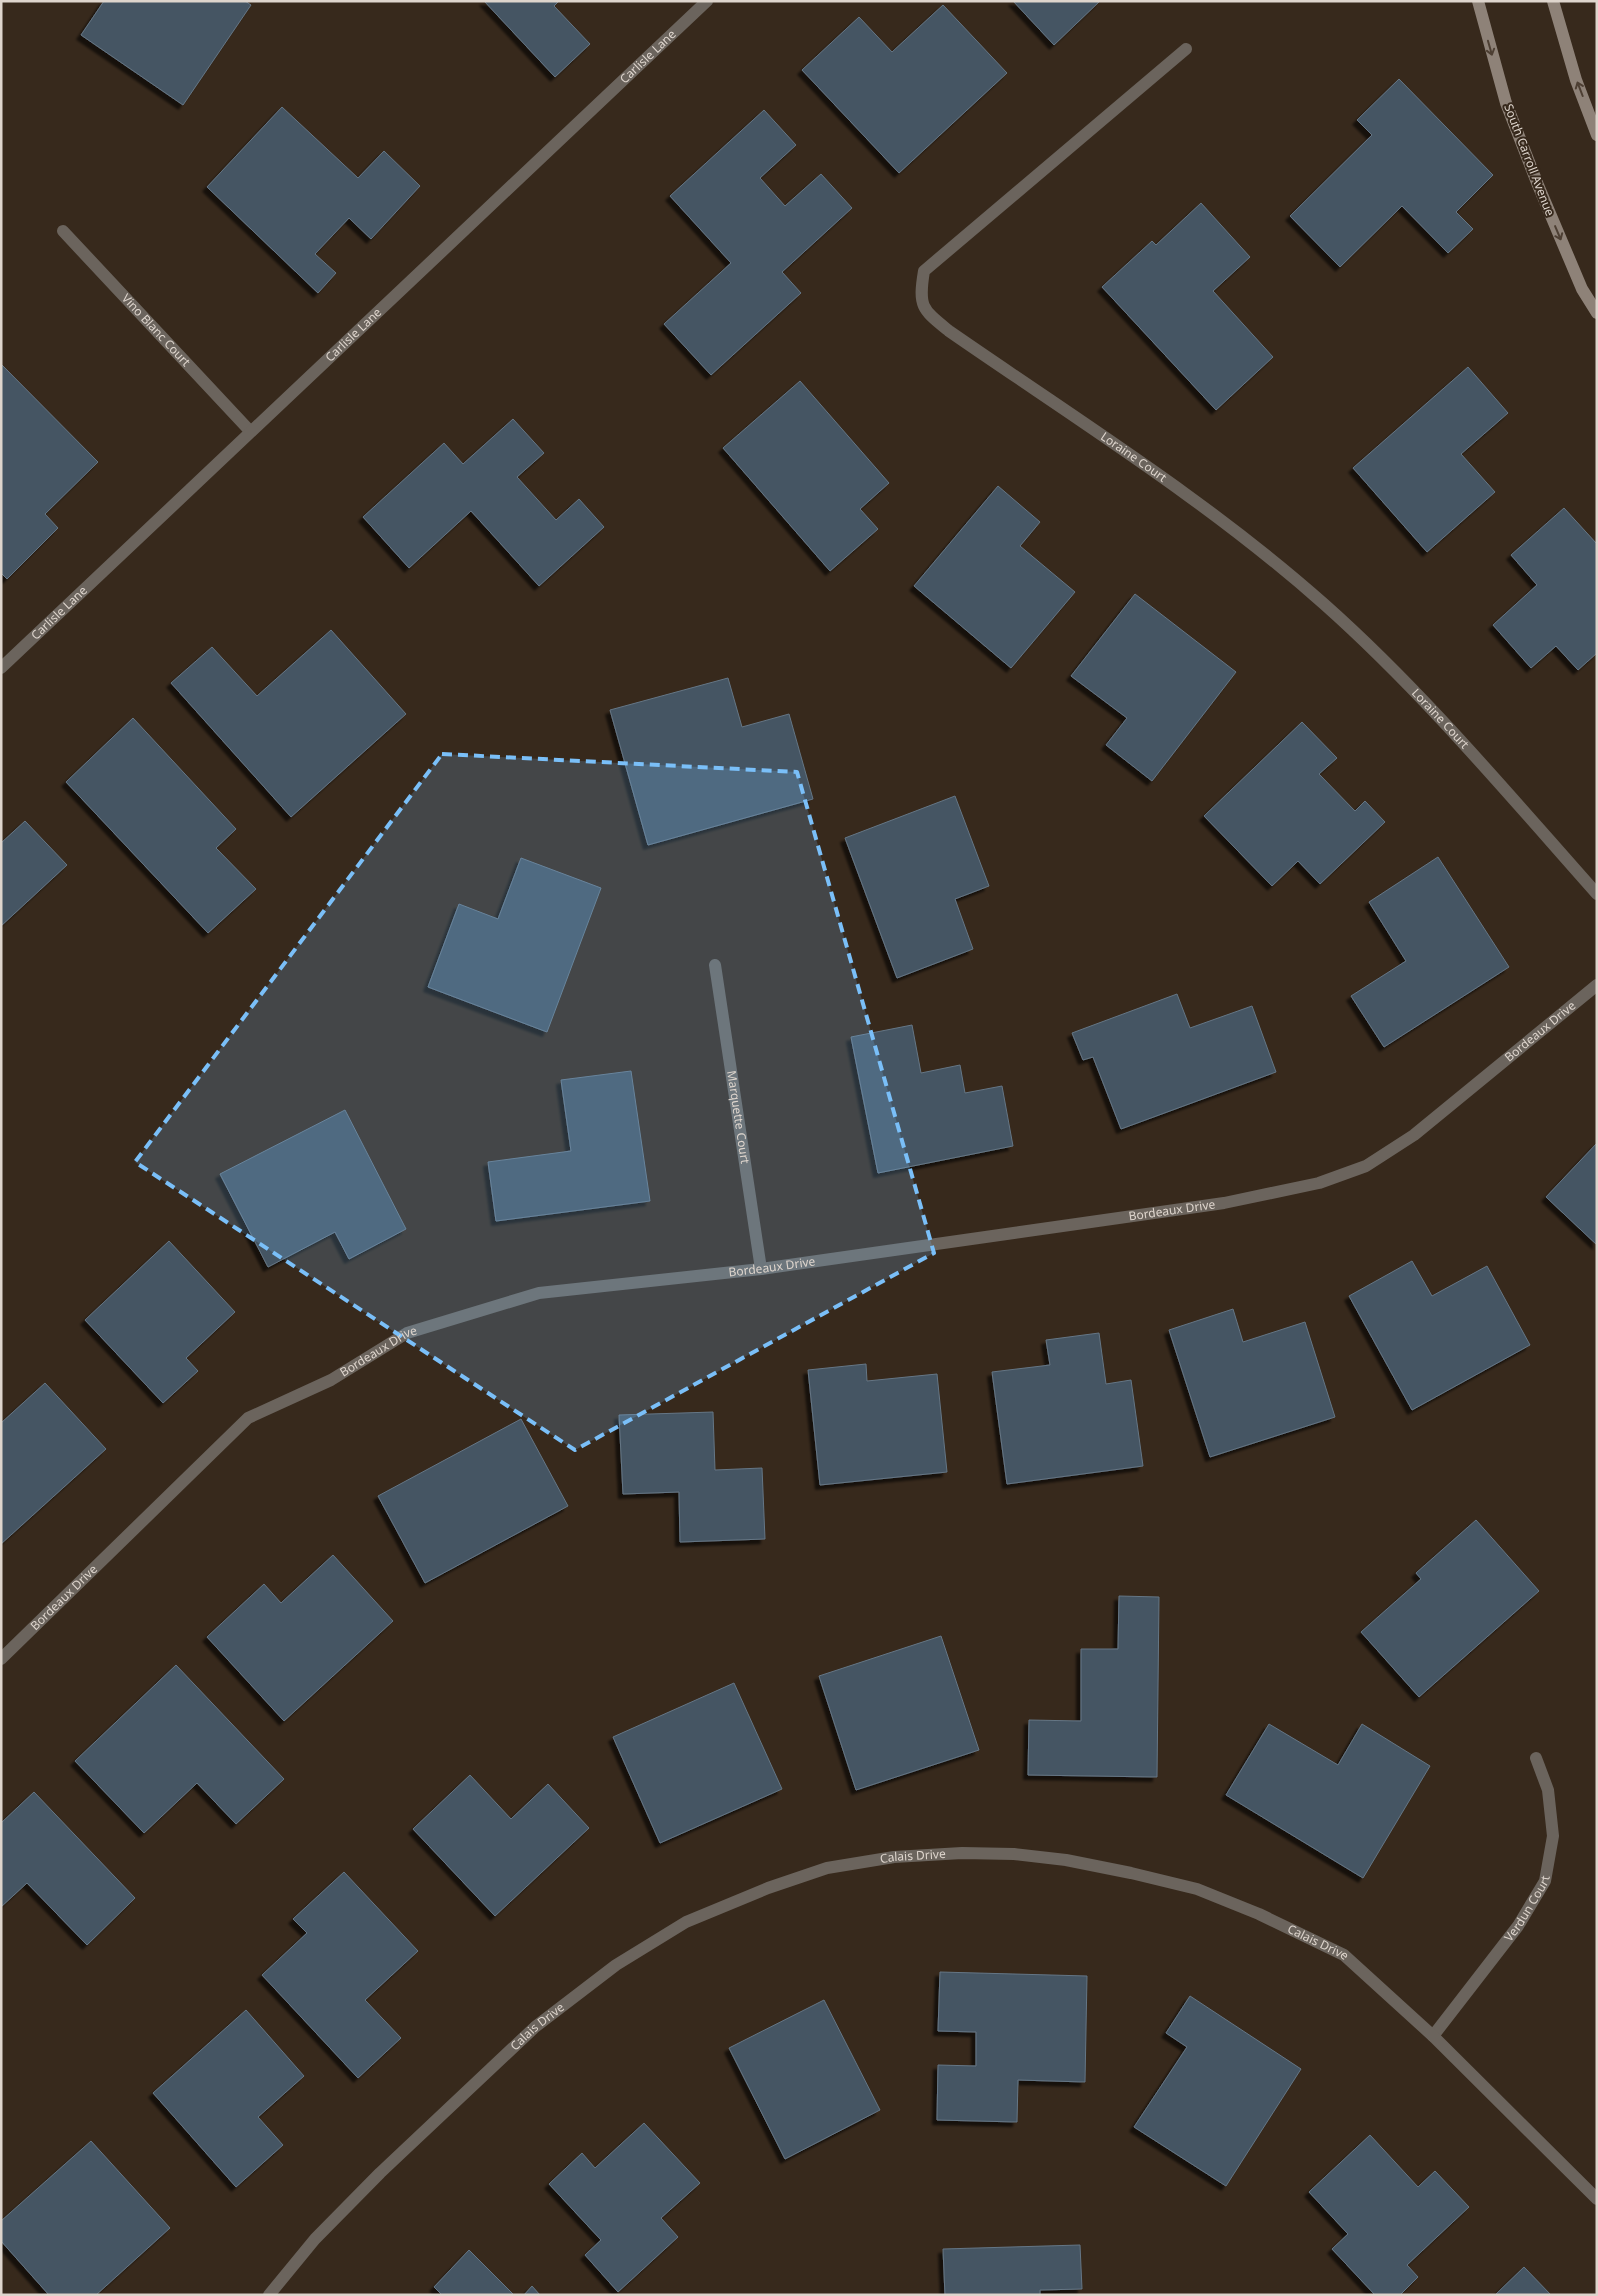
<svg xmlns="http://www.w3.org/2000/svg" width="1598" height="2296" viewBox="0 0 1598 2296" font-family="'Noto Sans',sans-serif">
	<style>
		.building { fill: #455563; stroke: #657685; filter: url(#shadow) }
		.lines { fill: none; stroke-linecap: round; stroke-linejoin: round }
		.street { stroke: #6b645d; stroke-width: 12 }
		.secondary { stroke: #8e8278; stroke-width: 12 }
		.oneway { stroke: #4d3f33 }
		.marked { fill: #7abff8; fill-opacity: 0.2; stroke: #7abff8; stroke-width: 4; stroke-dasharray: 10 6; stroke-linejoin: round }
		.labels { text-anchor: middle; stroke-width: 4; stroke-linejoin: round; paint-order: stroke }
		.street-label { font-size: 12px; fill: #ded5cd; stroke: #37291c }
	</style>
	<defs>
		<filter id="shadow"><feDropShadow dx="-4.5" dy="4.5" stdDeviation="1" flood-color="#0009"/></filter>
	</defs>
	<rect width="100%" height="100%" fill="#37291c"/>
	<g class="building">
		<path d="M 104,1 L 245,1 L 251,5 L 183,105 L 81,35 Z"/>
		<path d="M 484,1 L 559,1 L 554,6 L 590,44 L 555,77 Z"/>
		<path d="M 1013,1 L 1100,1 L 1054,45 Z"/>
		<path d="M 943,5 L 1007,73 L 899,173 L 802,70 L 859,17 L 892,52 Z"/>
		<path d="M 1399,79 L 1493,175 L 1456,212 L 1473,229 L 1448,253 L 1402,206 L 1340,267 L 1290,216 L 1372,135 L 1357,120 Z"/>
		<path d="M 282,107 L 358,178 L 384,151 L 420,186 L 371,239 L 349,218 L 315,254 L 336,273 L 318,293 L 207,187 Z"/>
		<path d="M 764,110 L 796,145 L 760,178 L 785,206 L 821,174 L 852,208 L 782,272 L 801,293 L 711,375 L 664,324 L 731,263 L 670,196 Z"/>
		<path d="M 1201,203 L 1250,257 L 1213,291 L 1273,357 L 1216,410 L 1102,287 L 1152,241 L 1156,245 Z"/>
		<path d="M 1,364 L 98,462 L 45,514 L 58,528 L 7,579 L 1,573 Z"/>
		<path d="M 1468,367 L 1508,413 L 1461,454 L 1495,492 L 1427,552 L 1353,468 Z"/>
		<path d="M 800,381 L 889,483 L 860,509 L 878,529 L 830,571 L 723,448 Z"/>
		<path d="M 513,419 L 544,453 L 517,477 L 556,520 L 579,499 L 604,527 L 539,586 L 471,511 L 409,568 L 363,517 L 444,443 L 463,464 Z"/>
		<path d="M 998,486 L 1040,522 L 1020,546 L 1075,592 L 1011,668 L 914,586 Z"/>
		<path d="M 1564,508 L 1597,544 L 1597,653 L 1578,670 L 1556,646 L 1531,668 L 1493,625 L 1537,585 L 1511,555 Z"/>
		<path d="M 1135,594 L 1236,672 L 1152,781 L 1106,745 L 1127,718 L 1071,676 Z"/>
		<path d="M 331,630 L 406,714 L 291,817 L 171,683 L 212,647 L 257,696 Z"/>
		<path d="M 728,678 L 742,727 L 789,714 L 813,799 L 648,845 L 610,710 Z"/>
		<path d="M 133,718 L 236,829 L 216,848 L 256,889 L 208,933 L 66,782 Z"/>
		<path d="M 1302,722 L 1337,758 L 1319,774 L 1355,811 L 1365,801 L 1385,822 L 1320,884 L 1298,861 L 1272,886 L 1204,816 Z"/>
		<path d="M 955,796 L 989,886 L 955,899 L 973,949 L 897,978 L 845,838 Z"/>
		<path d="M 25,821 L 67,865 L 1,926 L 1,843 Z"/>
		<path d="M 1438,857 L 1509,967 L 1384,1047 L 1351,996 L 1406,961 L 1369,902 Z"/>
		<path d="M 521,858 L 601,888 L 547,1032 L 428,987 L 459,904 L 498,919 Z"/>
		<path d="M 1177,994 L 1190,1028 L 1252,1006 L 1276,1072 L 1121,1129 L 1093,1057 L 1083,1060 L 1072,1033 Z"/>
		<path d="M 912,1025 L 921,1073 L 960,1065 L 965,1093 L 1002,1086 L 1013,1146 L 878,1173 L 851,1037 Z"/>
		<path d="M 631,1071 L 650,1201 L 496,1221 L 488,1162 L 571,1151 L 561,1080 Z"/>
		<path d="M 345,1110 L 406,1229 L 349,1259 L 335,1232 L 268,1267 L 220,1174 Z"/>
		<path d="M 1597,1143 L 1597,1245 L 1546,1197 Z"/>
		<path d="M 169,1241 L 235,1312 L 186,1358 L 198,1371 L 163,1403 L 85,1320 Z"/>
		<path d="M 1412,1261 L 1432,1296 L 1487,1266 L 1530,1345 L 1412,1410 L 1349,1296 Z"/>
		<path d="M 1233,1309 L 1243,1342 L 1305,1322 L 1335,1417 L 1210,1457 L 1169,1330 Z"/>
		<path d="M 1099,1333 L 1106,1384 L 1131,1380 L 1143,1466 L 1007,1484 L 992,1372 L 1050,1365 L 1046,1340 Z"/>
		<path d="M 866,1364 L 867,1381 L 937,1374 L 947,1472 L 820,1485 L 808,1370 Z"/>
		<path d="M 45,1383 L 106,1449 L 1,1544 L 1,1423 Z"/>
		<path d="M 713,1412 L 715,1470 L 762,1468 L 765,1539 L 680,1542 L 679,1492 L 623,1494 L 619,1415 Z"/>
		<path d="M 521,1419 L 568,1506 L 425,1583 L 378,1496 Z"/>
		<path d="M 1476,1520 L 1539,1591 L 1419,1697 L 1361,1632 L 1421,1579 L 1416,1573 Z"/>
		<path d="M 333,1555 L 393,1621 L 284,1721 L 207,1637 L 264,1584 L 281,1603 Z"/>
		<path d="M 1119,1596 L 1159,1597 L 1157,1777 L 1028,1775 L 1029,1720 L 1081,1721 L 1081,1649 L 1118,1649 Z"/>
		<path d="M 941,1636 L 979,1750 L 856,1790 L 819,1676 Z"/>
		<path d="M 176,1665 L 284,1779 L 236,1824 L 197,1783 L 144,1833 L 75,1761 Z"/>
		<path d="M 734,1683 L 782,1789 L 660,1843 L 613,1737 Z"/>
		<path d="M 1269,1724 L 1338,1765 L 1362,1724 L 1430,1766 L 1363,1878 L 1226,1795 Z"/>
		<path d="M 470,1775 L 511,1819 L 548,1784 L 589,1828 L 495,1916 L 413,1829 Z"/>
		<path d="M 34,1792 L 135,1898 L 87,1945 L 27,1883 L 1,1907 L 1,1823 Z"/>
		<path d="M 344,1872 L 418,1951 L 365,2000 L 401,2038 L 358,2078 L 262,1975 L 307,1933 L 293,1919 Z"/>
		<path d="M 940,1972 L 1087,1976 L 1085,2082 L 1018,2080 L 1017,2122 L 937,2120 L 938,2065 L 976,2066 L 976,2032 L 938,2031 Z"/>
		<path d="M 1190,1996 L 1301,2069 L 1226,2186 L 1134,2127 L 1187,2047 L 1166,2033 Z"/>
		<path d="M 824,2000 L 880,2110 L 785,2159 L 729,2048 Z"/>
		<path d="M 246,2010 L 304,2076 L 258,2117 L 283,2145 L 236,2187 L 153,2093 Z"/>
		<path d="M 644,2123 L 700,2183 L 661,2218 L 678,2237 L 618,2292 L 585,2255 L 601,2240 L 549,2184 L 582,2153 L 595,2168 Z"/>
		<path d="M 1370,2135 L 1418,2187 L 1435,2171 L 1469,2207 L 1407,2265 L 1418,2277 L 1400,2295 L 1375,2295 L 1332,2249 L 1348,2234 L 1309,2192 Z"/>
		<path d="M 91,2141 L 170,2228 L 96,2295 L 49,2295 L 1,2241 L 1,2221 Z"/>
		<path d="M 1080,2245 L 1082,2289 L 1040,2290 L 1040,2295 L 945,2295 L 943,2249 Z"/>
		<path d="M 469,2250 L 514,2295 L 442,2295 L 434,2287 Z"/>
		<path d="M 1524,2267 L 1551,2295 L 1495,2295 Z"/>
		<path d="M 532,2286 L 540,2295 L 524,2295 Z"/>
	</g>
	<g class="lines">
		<g class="street">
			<path id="s1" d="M 1186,49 L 924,271 C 918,307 922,309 949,331 C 1076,419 1208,501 1324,604 C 1423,692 1509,795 1597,894"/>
			<path id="s2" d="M 63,231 L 250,431"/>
			<path id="s3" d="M 1,668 L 707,1"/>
			<path id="s4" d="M 715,965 L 761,1269"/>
			<path id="s5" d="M 1,1659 L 248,1418 L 331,1380 L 407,1333 L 539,1293 L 761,1269 L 1224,1203 L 1319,1183 L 1366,1166 L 1414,1135 L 1597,985"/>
			<path id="s6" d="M 1433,2036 L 1518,1926 L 1545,1881 L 1553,1836 L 1548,1790 L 1536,1758"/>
			<path id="s7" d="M 269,2295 L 315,2239 L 380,2173 L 535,2027 L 616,1965 L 686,1922 L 768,1888 L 827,1868 L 894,1857 L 962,1853 L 1014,1854 L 1066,1860 L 1131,1873 L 1197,1889 L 1259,1914 L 1344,1955 L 1433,2036 L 1597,2199"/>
		</g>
		<g class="secondary">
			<path d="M 1478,1 L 1506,103 L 1538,185 L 1582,289 L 1597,313"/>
			<path d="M 1553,1 L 1576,80 L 1597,135"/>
		</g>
	</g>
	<defs><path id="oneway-shaft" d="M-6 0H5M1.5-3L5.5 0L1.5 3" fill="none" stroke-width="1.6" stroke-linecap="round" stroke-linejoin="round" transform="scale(1.25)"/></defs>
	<g class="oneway">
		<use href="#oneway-shaft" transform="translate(1490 48) rotate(74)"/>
		<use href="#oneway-shaft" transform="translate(1580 89) rotate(-111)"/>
		<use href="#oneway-shaft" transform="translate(1558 233) rotate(67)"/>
	</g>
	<path class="marked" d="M 442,754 L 797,772 L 934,1253 L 575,1450 L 135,1162 Z"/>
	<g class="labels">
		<g class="street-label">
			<text dy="4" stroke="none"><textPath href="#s3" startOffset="890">Carlisle Lane</textPath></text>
			<text transform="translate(1529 160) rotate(69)" y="4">South Carroll Avenue</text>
			<text dy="4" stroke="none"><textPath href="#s2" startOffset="136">Vino Blanc Court</textPath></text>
			<text dy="4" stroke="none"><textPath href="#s3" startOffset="485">Carlisle Lane</textPath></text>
			<text dy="4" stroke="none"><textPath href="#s1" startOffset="638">Loraine Court</textPath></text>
			<text dy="4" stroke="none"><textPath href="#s3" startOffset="80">Carlisle Lane</textPath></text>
			<text dy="4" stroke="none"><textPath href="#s1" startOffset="1042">Loraine Court</textPath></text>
			<text dy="4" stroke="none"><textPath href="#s5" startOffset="1722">Bordeaux Drive</textPath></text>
			<text dy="4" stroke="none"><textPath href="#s4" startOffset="154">Marquette Court</textPath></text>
			<text dy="4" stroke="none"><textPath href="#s5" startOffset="1302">Bordeaux Drive</textPath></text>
			<text dy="4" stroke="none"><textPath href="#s5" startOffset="898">Bordeaux Drive</textPath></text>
			<text dy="4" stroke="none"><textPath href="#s5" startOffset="492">Bordeaux Drive</textPath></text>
			<text dy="4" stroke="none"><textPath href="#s5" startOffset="88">Bordeaux Drive</textPath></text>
			<text dy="4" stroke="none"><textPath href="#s7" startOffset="800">Calais Drive</textPath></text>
			<text dy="4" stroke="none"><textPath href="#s6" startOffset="159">Verdun Court</textPath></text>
			<text dy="4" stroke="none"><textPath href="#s7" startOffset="1220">Calais Drive</textPath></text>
			<text dy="4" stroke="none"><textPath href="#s7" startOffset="380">Calais Drive</textPath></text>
		</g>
	</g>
	<rect width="1598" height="2296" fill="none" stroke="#ded5cd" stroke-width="5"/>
</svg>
